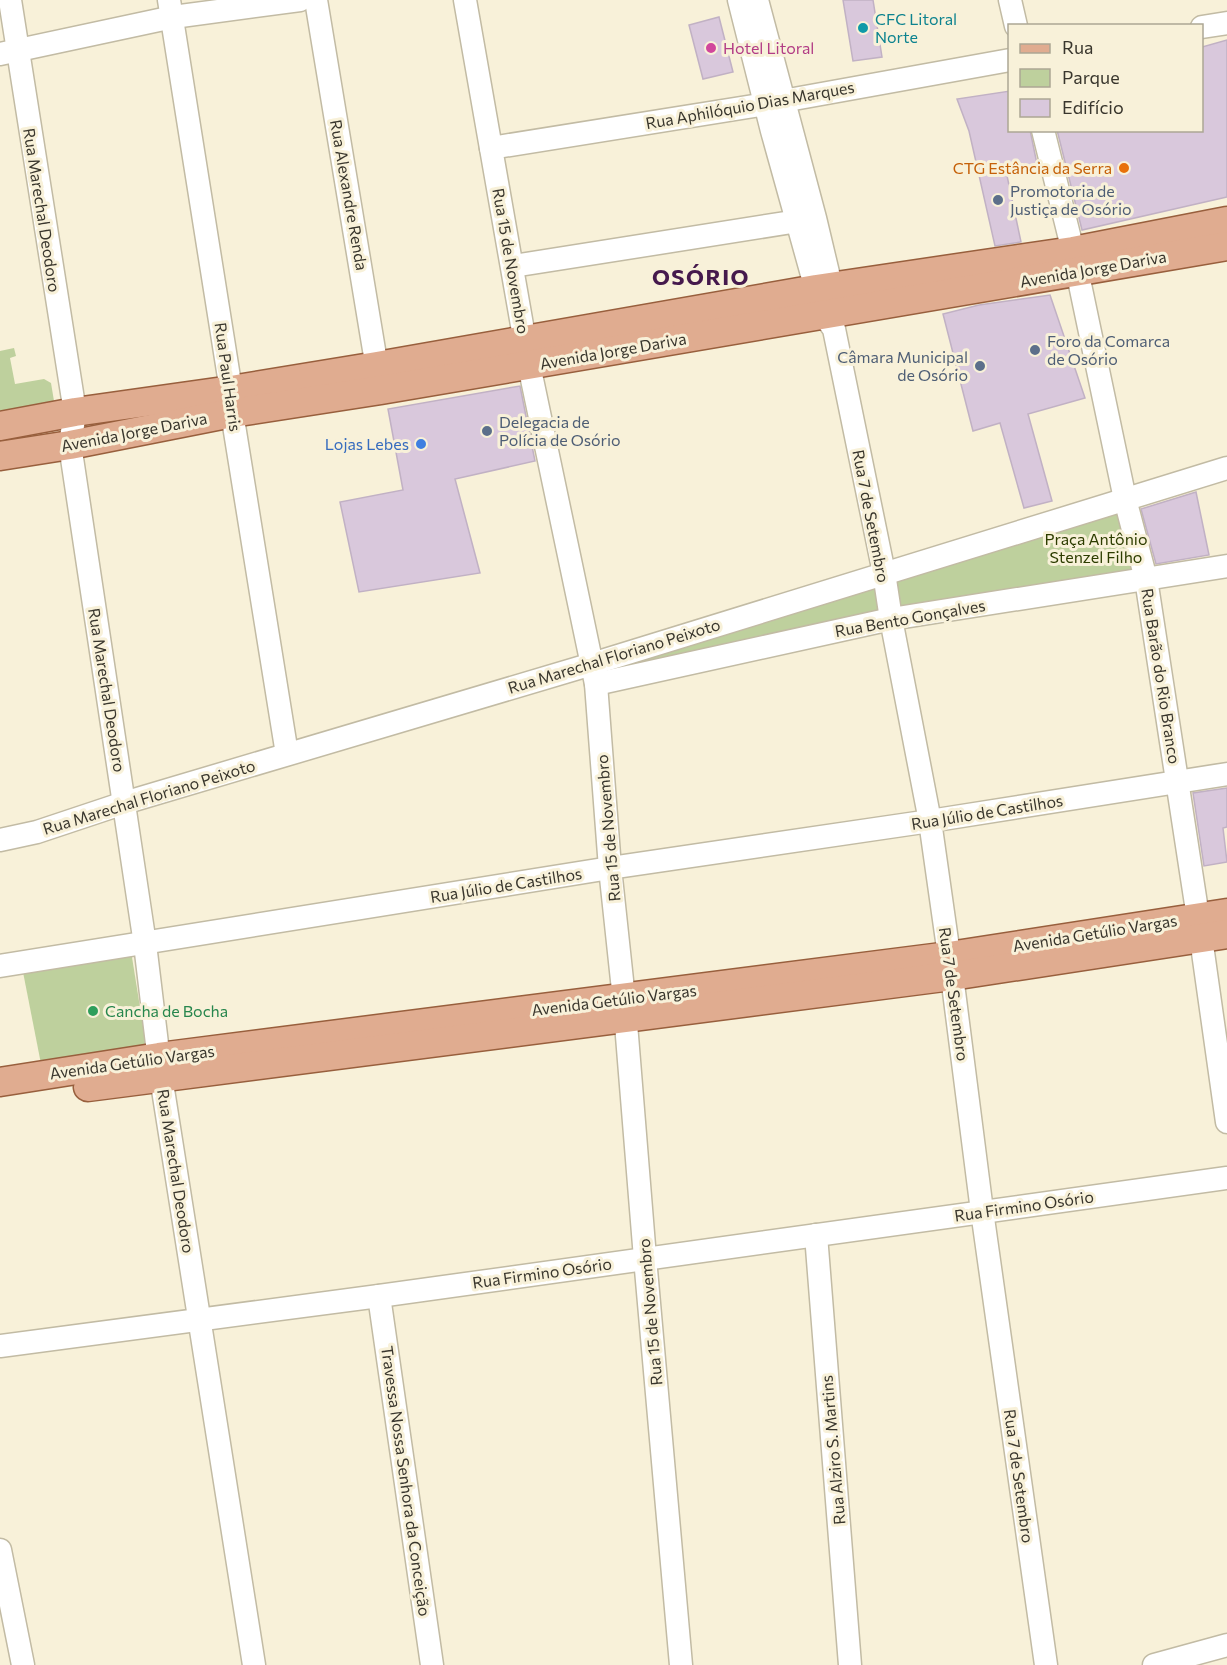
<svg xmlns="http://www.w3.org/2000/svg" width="1227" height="1665" viewBox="0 0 1227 1665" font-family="Commissioner,sans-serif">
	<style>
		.green { fill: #bed09d }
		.building { fill: #d9c8dc; stroke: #c1b1c4; stroke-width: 1.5 }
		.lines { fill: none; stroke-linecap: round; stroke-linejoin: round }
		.minor-casing { stroke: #c2bba4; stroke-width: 25 }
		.major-casing { stroke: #985f3d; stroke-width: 31 }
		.minor { stroke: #fff; stroke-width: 22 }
		.major { stroke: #e0ac90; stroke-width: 28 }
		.culture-dot { fill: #0f9aa8; stroke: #f8f1d9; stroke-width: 2 }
		.hotel-dot { fill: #d1479c; stroke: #f8f1d9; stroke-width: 2 }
		.food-dot { fill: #e8710a; stroke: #f8f1d9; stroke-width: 2 }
		.service-dot { fill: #5c6f8a; stroke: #f8f1d9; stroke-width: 2 }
		.shop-dot { fill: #3f7fe0; stroke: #f8f1d9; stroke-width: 2 }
		.leisure-dot { fill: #2e9e5b; stroke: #f8f1d9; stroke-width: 2 }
		.labels { text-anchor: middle; stroke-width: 6; stroke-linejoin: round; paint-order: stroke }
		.culture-label { font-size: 16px; fill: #0d838f; stroke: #f8f1d9; text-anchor: start }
		.hotel-label { font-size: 16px; fill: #b23c85; stroke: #f8f1d9; text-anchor: start }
		.street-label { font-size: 16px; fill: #39362d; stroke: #f8f1d9 }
		.food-label { font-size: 16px; fill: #c56008; stroke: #f8f1d9; text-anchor: end }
		.service-label { font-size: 16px; fill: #4e5e75; stroke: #f8f1d9; text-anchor: start }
		.shop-label { font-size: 16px; fill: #366cbe; stroke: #f8f1d9; text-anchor: end }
		.park-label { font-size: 16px; fill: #2d3d00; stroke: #f8f1d9 }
		.leisure-label { font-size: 16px; fill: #27864d; stroke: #f8f1d9; text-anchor: start }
		.district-label { font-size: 22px; font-weight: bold; letter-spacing: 1.5px; fill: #45194c; stroke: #f8f1d9 }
	</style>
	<rect width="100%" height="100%" fill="#f8f1d9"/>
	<g class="green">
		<path d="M 14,348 L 16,356 L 10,358 L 15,384 L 44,379 L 51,383 L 54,401 L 0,411 L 0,351 Z"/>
		<path d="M 1120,506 L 1138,574 L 899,612 L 892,578 Z"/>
		<path d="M 879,578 L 885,617 L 602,677 L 601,667 Z"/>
		<path d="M 131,951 L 147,1051 L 42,1069 L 22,967 Z"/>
	</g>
	<g class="building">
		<path d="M 843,0 L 873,0 L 882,57 L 853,61 Z"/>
		<path d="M 719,17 L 733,72 L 703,79 L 689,25 Z"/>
		<path d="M 1227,40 L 1227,197 L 1082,230 L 1057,130 L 1202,130 L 1202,47 Z"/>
		<path d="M 1010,91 L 1010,130 L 1030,130 L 1037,164 L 1006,171 L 1021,242 L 995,246 L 969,131 L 957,99 Z"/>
		<path d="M 1050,295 L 1085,398 L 1028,414 L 1052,501 L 1024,508 L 1000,423 L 973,431 L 943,314 L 979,305 Z"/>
		<path d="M 520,386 L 535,461 L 455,479 L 480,573 L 359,592 L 340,502 L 403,490 L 388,409 Z"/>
		<path d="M 1196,492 L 1209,555 L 1156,564 L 1141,509 Z"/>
		<path d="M 1227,788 L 1227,827 L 1223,828 L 1227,862 L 1204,866 L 1193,793 Z"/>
	</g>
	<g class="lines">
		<defs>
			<g id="minor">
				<path d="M 10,0 L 75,412 L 70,445 L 145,944 L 161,1077 L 254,1665"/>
				<path d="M 169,0 L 231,390 L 232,413 L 287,754"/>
				<path d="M 316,0 L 379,380"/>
				<path d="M 465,0 L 529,365 L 596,684 L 610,868 L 624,999 L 645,1258 L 681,1665"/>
				<path d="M 739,0 L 772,131 L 816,289 L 824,315 L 834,329 L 884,573 L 891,619 L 930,821 L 952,976 L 982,1211 L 1046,1665"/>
				<path d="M 757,0 L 815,218 L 834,298"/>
				<path d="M 1010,0 L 1016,26"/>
				<path d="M 1202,27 L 1227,23"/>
				<path d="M 0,54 L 173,17 L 300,0"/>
				<path d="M 1043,130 L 1073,251 L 1125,499 L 1146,579 L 1198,917 L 1227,1122"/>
				<path d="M 491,148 L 766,104 L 1010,60"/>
				<path d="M 513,266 L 811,219"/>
				<path d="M 596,684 L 891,619 L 1227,566"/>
				<path d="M 0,840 L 37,832 L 124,803 L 592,664 L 1227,468"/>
				<path d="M 0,966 L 610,868 L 930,821 L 1227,774"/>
				<path d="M 816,1235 L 850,1665"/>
				<path d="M 379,1296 L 432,1665"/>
				<path d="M 0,1346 L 379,1296 L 1227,1178"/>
				<path d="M 0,1550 L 23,1665"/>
				<path d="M 1154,1665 L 1227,1645"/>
			</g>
			<g id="major">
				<path d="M 0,426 L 75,412 L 231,390 L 377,366 L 816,289 L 1073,251 L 1227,221"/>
				<path d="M 0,456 L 70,445 L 232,413 L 381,390 L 1227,246"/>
				<path d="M 0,1082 L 159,1057 L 949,956 L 1227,913"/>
				<path d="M 88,1087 L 952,976 L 1227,934"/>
			</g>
		</defs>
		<use href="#minor" class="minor-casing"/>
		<use href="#major" class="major-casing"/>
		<use href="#minor" class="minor"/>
		<use href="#major" class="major"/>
	</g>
	<circle class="culture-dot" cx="863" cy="28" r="6"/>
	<circle class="hotel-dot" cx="711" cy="48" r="6"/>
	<circle class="food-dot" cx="1124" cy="168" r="6"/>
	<g class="service-dot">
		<circle cx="998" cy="200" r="6"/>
		<circle cx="1035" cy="350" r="6"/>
		<circle cx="980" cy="366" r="6"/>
		<circle cx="487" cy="431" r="6"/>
	</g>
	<circle class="shop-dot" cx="421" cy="444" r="6"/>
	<circle class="leisure-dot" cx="93" cy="1011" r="6"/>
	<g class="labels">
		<g class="culture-label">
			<text x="875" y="25">CFC Litoral<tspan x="875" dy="18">Norte</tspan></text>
		</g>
		<g class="hotel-label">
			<text x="723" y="54">Hotel Litoral</text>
		</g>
		<g class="street-label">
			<text transform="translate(750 105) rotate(-10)" y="6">Rua Aphilóquio Dias Marques</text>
			<text transform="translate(349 195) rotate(80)" y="6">Rua Alexandre Renda</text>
			<text transform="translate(42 210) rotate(81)" y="6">Rua Marechal Deodoro</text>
			<text transform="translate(511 261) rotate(80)" y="6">Rua 15 de Novembro</text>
			<text transform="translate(1093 269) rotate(-10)" y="6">Avenida Jorge Dariva</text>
			<text transform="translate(613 351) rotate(-10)" y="6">Avenida Jorge Dariva</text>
			<text transform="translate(228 377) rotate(82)" y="6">Rua Paul Harris</text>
			<text transform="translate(134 432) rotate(-11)" y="6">Avenida Jorge Dariva</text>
			<text transform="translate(871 516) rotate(79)" y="6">Rua 7 de Setembro</text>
			<text transform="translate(910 618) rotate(-10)" y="6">Rua Bento Gonçalves</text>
			<text transform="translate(614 656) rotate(-17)" y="6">Rua Marechal Floriano Peixoto</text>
			<text transform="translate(1161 676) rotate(81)" y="6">Rua Barão do Rio Branco</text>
			<text transform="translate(107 690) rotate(81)" y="6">Rua Marechal Deodoro</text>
			<text transform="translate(149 797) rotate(-17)" y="6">Rua Marechal Floriano Peixoto</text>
			<text transform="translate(987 812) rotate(-9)" y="6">Rua Júlio de Castilhos</text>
			<text transform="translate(608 828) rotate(-95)" y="6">Rua 15 de Novembro</text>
			<text transform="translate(506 885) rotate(-9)" y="6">Rua Júlio de Castilhos</text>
			<text transform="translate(1095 933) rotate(-9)" y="6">Avenida Getúlio Vargas</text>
			<text transform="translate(954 994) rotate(82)" y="6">Rua 7 de Setembro</text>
			<text transform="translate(614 1000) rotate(-7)" y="6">Avenida Getúlio Vargas</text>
			<text transform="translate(132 1062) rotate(-8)" y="6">Avenida Getúlio Vargas</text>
			<text transform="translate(176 1171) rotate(81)" y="6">Rua Marechal Deodoro</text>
			<text transform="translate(1024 1206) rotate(-8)" y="6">Rua Firmino Osório</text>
			<text transform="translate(542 1273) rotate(-8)" y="6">Rua Firmino Osório</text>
			<text transform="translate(650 1312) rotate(-95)" y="6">Rua 15 de Novembro</text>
			<text transform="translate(833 1450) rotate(-95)" y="6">Rua Alziro S. Martins</text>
			<text transform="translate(1019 1476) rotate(82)" y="6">Rua 7 de Setembro</text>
			<text transform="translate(406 1481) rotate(82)" y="6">Travessa Nossa Senhora da Conceição</text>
		</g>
		<g class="food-label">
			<text x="1112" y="174">CTG Estância da Serra</text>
		</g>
		<g class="service-label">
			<text x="1010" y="197">Promotoria de<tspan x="1010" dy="18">Justiça de Osório</tspan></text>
			<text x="1047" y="347">Foro da Comarca<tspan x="1047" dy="18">de Osório</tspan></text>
			<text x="968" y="363" text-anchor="end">Câmara Municipal<tspan x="968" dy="18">de Osório</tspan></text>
			<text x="499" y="428">Delegacia de<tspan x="499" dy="18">Polícia de Osório</tspan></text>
		</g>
		<g class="shop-label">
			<text x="409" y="450">Lojas Lebes</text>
		</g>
		<g class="park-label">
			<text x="1096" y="545">Praça Antônio<tspan x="1096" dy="18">Stenzel Filho</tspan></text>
		</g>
		<g class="leisure-label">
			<text x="105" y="1017">Cancha de Bocha</text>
		</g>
		<g class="district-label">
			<text x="701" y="285">OSÓRIO</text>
		</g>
	</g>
	<rect x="1008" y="24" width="195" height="108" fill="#f8f1d9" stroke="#aca694" stroke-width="1.5"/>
	<rect x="1020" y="44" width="30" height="9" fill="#e0ac90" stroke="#aca694" stroke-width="1.5"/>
	<text x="1062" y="54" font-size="18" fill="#39362d">Rua</text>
	<rect x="1020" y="69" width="30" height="18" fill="#bed09d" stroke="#aca694" stroke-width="1.5"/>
	<text x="1062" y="84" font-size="18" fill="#39362d">Parque</text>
	<rect x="1020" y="99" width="30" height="18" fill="#d9c8dc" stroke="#aca694" stroke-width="1.5"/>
	<text x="1062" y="114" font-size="18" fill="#39362d">Edifício</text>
</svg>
